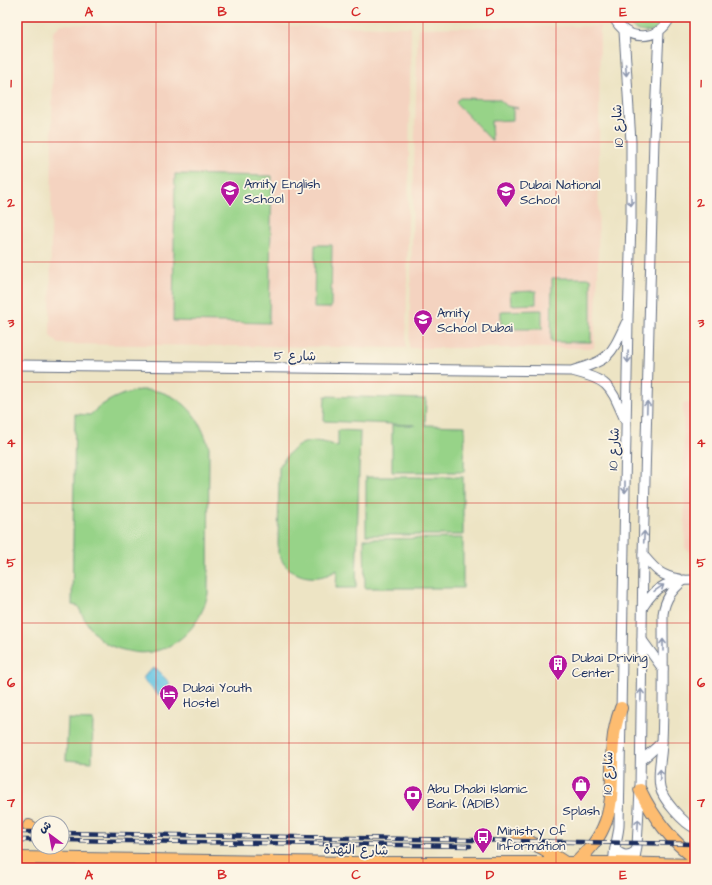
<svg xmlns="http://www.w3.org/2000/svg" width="712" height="885" viewBox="0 0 712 885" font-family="'Architects Daughter','Playpen Sans Arabic',sans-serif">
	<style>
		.built { fill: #f4d3c0 }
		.green { fill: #97d388; stroke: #598173 }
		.water { fill: #65c5e3; stroke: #407aa0 }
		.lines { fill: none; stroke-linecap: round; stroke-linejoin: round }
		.minor-casing { stroke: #646e82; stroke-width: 11 }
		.major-casing { stroke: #646e82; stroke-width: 14 }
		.minor { stroke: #fff; stroke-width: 9 }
		.major { stroke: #fdbc6f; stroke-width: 12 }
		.rail-casing { stroke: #1b2f5e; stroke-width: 4.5 }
		.rail { stroke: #fcf5e5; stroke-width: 3; stroke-dasharray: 9; stroke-linecap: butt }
		.oneway { stroke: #8d97ae }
		.grid { fill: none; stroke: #d62828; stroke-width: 1; stroke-opacity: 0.55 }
		.labels { text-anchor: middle; stroke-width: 3.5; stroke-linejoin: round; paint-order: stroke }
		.street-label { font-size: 13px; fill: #1b2f5e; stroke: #fcf5e5 }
		.poi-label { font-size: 13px; fill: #1b2f5e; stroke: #fcf5e5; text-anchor: start }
		.neatline { fill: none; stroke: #d62828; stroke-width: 1.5 }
		.grid-label { font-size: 13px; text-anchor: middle; font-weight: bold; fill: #d62828 }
	</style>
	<rect width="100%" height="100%" fill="#fcf5e5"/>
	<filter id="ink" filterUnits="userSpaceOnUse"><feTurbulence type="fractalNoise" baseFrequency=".025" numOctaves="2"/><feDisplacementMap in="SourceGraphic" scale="8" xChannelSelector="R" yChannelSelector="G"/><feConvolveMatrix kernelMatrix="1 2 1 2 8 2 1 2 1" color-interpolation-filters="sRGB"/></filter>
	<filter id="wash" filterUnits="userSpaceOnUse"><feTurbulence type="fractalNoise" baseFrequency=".012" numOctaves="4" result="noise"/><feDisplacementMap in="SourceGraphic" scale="16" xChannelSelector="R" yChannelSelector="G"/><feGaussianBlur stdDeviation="0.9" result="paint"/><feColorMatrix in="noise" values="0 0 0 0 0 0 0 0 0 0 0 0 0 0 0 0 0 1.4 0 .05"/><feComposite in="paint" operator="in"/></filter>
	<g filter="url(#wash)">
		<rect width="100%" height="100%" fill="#ede4c4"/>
		<g class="built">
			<path d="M 61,24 L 411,27 L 406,348 L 59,344 L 50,336 L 53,32 Z"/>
			<path d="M 600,26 L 598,274 L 594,348 L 409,348 L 418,28 Z"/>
			<path d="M 683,403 L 695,403 L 695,556 L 685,548 Z"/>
		</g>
		<g class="green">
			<path d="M 623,17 L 630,17 C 638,27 651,28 660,17 L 667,17 C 663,21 660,26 656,29 C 643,36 629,29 623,17 Z"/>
			<path d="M 460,98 L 499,99 L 507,106 L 518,108 L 513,108 L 513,120 L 491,121 L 492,141 L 457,104 L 456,101 Z"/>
			<path d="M 175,174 L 272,176 L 269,323 L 173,321 Z"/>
			<path d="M 315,245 L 332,245 L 331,308 L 314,308 Z"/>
			<path d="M 552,278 L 591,278 L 591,342 L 551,342 Z"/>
			<path d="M 536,291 L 536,304 L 511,305 L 510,292 Z"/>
			<path d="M 542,310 L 542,329 L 501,329 L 501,311 Z"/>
			<path d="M 139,390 C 146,390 154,390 161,392 C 189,401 200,420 209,447 L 208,594 C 206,600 205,606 202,611 C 190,639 158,659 128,651 C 117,649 106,645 98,637 C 89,628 83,617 78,606 L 72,605 L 75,414 L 90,415 C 106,400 118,395 139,390 Z"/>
			<path d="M 325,396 L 426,399 L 425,425 L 465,426 L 464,472 L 392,472 L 392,425 L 415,425 L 324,421 Z"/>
			<path d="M 338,430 L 360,431 L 356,588 L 336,588 L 337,570 C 321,581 298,580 284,564 C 282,561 280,556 278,553 L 279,467 C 294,442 311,435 338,447 Z"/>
			<rect x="366" y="477" width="97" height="58"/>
			<path d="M 463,538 L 463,588 L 365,588 L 364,539 Z"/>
			<path d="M 68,719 L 93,720 L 92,762 L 66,760 Z"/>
		</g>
		<path class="water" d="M 155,668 L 170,683 L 168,685 L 168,689 L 165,692 L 161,692 L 158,695 L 143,679 L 147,672 Z"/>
	</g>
	<g filter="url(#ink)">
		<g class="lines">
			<defs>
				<g id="minor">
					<path d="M 614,17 C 624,42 660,42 670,17"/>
					<path d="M 17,365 L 572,371 C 610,380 610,386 625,420"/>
					<path d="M 574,370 C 609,361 611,355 626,323"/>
					<path d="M 643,555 C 655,569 660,576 679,579"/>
					<path d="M 684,580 C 672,590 665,599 663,614 C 663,657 664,699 662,742 C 662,756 657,773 660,787 C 662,799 684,824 695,828"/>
					<path d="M 643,607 C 656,585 670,580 695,580"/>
					<path d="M 642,640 L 663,669"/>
					<path d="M 641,761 L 662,742"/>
					<path d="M 615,849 C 621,856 629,857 636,851"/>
					<path d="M 634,864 L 637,846 L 640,790 L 643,555 L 654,138 L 659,31"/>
					<path d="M 615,868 C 611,855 618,840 619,826 L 628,320 L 631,221 L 631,142 L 624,31"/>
				</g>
				<g id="major">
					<path d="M 640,790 C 653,817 670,840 695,858"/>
					<path d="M 29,826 L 38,831"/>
					<path d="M 518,836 L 544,849 L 567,864"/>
					<path d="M 52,847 L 61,858"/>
					<path d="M 17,858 L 351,863 L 614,863 L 695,865"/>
					<path d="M 575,864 C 586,853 597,842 603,828 C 616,801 610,771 613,743 C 614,731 617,719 621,708"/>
				</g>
			</defs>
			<use href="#minor" class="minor-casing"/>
			<use href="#major" class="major-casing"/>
			<use href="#minor" class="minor"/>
			<use href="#major" class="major"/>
			<defs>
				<g id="rail">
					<path d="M 17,832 L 38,832"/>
					<path d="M 62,833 L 695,844"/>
					<path d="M 17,840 L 38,840"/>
					<path d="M 62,840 L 470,846"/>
				</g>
			</defs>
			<use href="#rail" class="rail-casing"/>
			<use href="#rail" class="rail"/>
		</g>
		<defs><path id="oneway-shaft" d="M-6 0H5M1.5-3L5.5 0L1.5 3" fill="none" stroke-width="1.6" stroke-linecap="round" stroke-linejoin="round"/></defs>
		<g class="oneway">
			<use href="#oneway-shaft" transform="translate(626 70) rotate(86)"/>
			<use href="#oneway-shaft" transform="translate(631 200) rotate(90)"/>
			<use href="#oneway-shaft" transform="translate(628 357) rotate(91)"/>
			<use href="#oneway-shaft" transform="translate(647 407) rotate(-88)"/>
			<use href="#oneway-shaft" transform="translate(625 487) rotate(90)"/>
			<use href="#oneway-shaft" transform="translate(644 537) rotate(-87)"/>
			<use href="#oneway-shaft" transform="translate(659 588) rotate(-34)"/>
			<use href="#oneway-shaft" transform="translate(663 645) rotate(-90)"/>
			<use href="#oneway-shaft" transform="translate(641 695) rotate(-89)"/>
			<use href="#oneway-shaft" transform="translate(660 775) rotate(-87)"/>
			<use href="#oneway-shaft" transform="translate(638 825) rotate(-87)"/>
		</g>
	</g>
	<path class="grid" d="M 156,17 L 156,868M 289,17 L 289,868M 423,17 L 423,868M 556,17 L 556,868M 17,142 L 695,142M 17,262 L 695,262M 17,382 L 695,382M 17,503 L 695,503M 17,623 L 695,623M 17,743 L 695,743"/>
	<defs>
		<symbol id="school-pin" viewBox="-11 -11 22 30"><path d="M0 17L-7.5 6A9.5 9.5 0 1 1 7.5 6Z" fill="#b5179e" stroke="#fcf5e5"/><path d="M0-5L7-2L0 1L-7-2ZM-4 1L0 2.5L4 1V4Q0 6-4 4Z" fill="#fff"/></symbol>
		<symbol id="building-pin" viewBox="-11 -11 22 30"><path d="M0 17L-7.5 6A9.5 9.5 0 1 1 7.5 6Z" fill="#b5179e" stroke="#fcf5e5"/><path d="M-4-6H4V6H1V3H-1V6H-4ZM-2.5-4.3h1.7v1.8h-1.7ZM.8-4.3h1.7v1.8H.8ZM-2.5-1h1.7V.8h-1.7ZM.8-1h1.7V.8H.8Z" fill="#fff"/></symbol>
		<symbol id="hotel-pin" viewBox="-11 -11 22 30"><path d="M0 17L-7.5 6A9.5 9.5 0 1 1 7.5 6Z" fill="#b5179e" stroke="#fcf5e5"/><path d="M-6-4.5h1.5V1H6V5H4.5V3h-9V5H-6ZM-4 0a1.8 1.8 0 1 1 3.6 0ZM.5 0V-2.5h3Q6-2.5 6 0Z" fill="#fff"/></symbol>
		<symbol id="shop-pin" viewBox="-11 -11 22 30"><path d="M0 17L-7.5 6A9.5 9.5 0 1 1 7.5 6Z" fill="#b5179e" stroke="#fcf5e5"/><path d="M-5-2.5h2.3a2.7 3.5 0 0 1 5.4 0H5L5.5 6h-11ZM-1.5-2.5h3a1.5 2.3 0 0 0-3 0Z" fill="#fff"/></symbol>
		<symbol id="bank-pin" viewBox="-11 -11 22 30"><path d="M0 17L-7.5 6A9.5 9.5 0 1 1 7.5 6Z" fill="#b5179e" stroke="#fcf5e5"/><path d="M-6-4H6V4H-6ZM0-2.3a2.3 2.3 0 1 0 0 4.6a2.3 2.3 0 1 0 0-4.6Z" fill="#fff"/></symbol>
		<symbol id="bus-pin" viewBox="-11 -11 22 30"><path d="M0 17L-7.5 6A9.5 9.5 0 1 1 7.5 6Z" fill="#b5179e" stroke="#fcf5e5"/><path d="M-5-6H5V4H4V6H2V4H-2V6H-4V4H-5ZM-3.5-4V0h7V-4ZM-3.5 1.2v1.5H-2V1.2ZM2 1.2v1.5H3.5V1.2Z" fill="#fff"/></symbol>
	</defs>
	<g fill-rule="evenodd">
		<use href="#school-pin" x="219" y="179" width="22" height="30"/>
		<use href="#school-pin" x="495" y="180" width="22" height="30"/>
		<use href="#school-pin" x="412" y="308" width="22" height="30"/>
		<use href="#building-pin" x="547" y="653" width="22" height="30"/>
		<use href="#hotel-pin" x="158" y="683" width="22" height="30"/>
		<use href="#shop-pin" x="570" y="774" width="22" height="30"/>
		<use href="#bank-pin" x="402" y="784" width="22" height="30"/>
		<use href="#bus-pin" x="472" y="826" width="22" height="30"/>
	</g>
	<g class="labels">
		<g class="street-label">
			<text transform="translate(617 126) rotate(-93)" y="5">شارع 10</text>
			<text transform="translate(295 355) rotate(1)" y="5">شارع 5</text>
			<text transform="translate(613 449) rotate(-88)" y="5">شارع 10</text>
			<text transform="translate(607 773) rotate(-89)" y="5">شارع 10</text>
			<text transform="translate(356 849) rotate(1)" y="5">شارع النهدة</text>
		</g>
		<g class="poi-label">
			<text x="244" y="188">Amity English<tspan x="244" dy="15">School</tspan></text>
			<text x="520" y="189">Dubai National<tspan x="520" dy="15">School</tspan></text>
			<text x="437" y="317">Amity<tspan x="437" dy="15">School Dubai</tspan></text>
			<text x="572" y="662">Dubai Driving<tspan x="572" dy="15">Center</tspan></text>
			<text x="183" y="692">Dubai Youth<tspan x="183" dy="15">Hostel</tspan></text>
			<text x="427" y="793">Abu Dhabi Islamic<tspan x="427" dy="15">Bank (ADIB)</tspan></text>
			<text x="581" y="815" text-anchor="middle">Splash</text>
			<text x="497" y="835">Ministry Of<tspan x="497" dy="15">Information</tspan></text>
		</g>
	</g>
	<rect width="712" height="885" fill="none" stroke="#fcf5e5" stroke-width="44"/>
	<g transform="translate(50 835) rotate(328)"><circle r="19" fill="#fcf5e5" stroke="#a2a6af"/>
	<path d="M0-3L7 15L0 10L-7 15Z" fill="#b5179e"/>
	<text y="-6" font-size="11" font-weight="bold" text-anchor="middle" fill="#1b2f5e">ش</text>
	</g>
	<rect x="22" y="22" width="668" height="841" class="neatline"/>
	<g class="grid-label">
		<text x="89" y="16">A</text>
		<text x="222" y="16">B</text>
		<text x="356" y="16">C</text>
		<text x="490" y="16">D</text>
		<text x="623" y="16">E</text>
		<text x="11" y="87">1</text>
		<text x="701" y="87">1</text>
		<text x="11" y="207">2</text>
		<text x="701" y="207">2</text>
		<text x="11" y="327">3</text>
		<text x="701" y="327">3</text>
		<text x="11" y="447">4</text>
		<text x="701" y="447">4</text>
		<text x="11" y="567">5</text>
		<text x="701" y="567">5</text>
		<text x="11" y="687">6</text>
		<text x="701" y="687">6</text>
		<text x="11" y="807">7</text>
		<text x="701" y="807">7</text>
		<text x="89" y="879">A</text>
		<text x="222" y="879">B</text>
		<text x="356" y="879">C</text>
		<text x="490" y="879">D</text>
		<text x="623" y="879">E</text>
	</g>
</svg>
